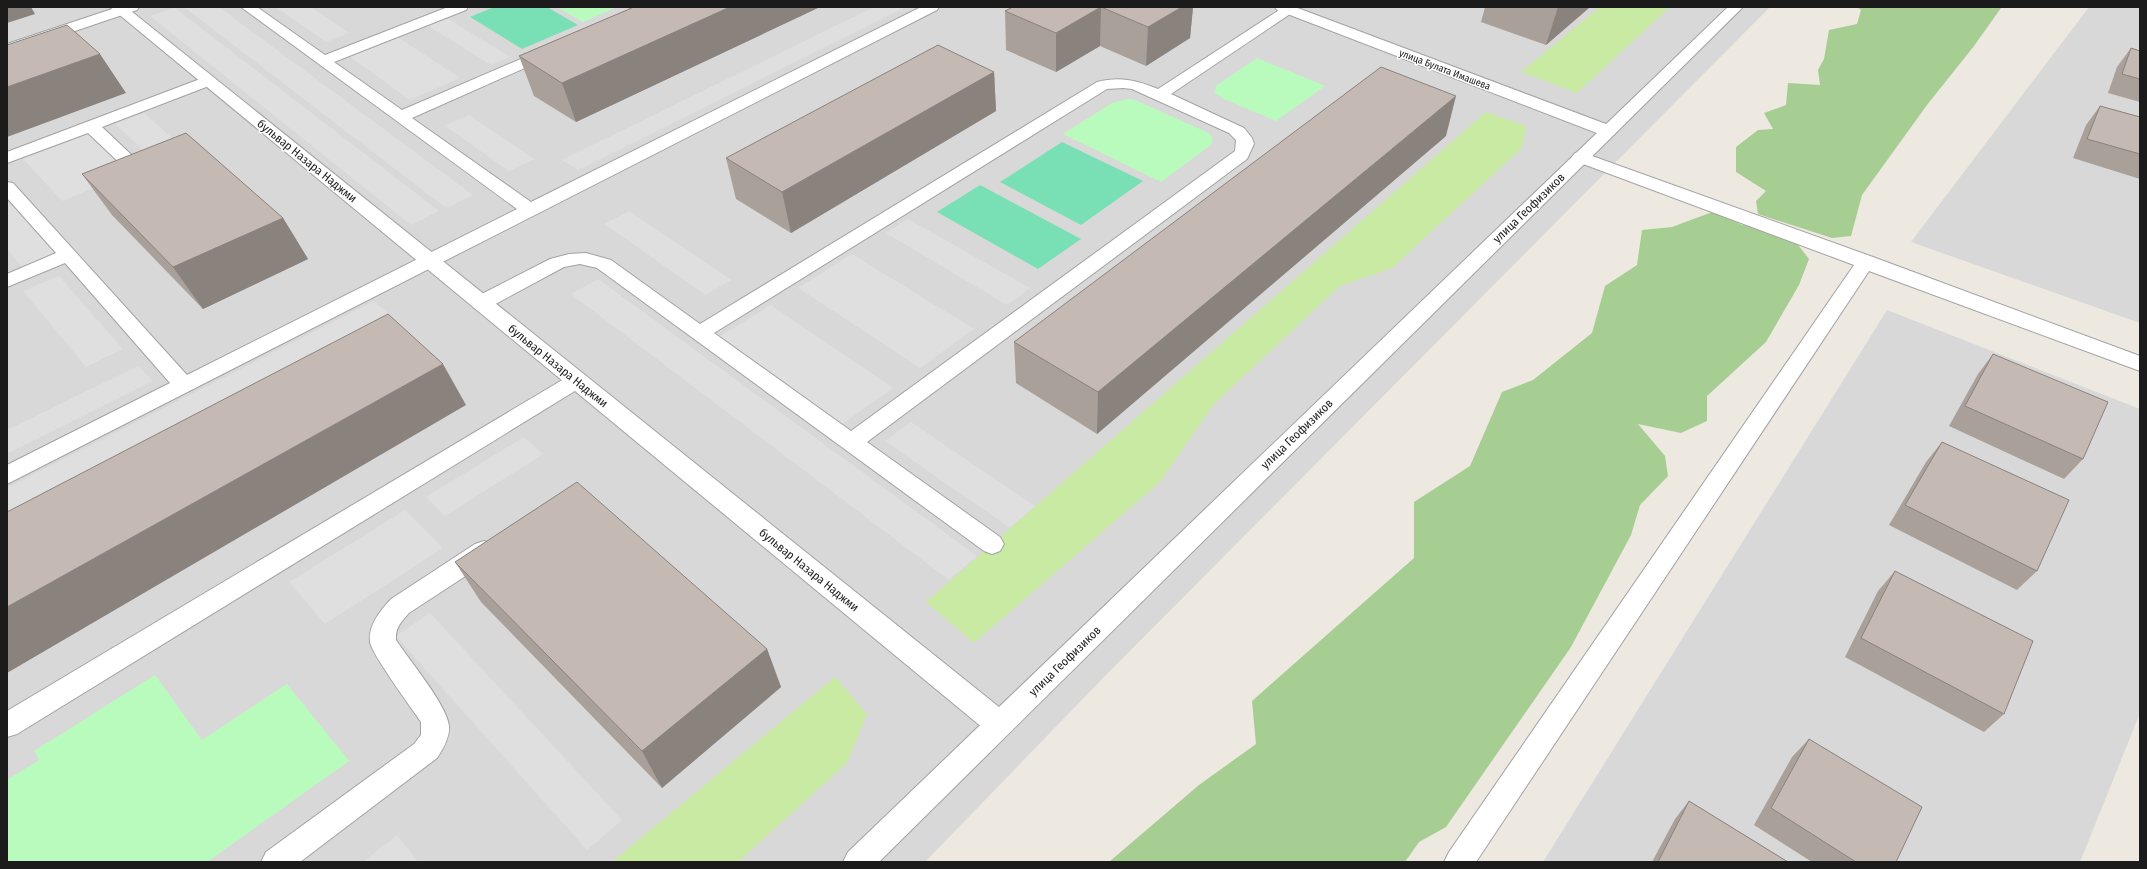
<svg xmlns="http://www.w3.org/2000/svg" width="2147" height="869" viewBox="0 0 2147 869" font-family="'Fira Sans Condensed',sans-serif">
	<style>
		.residential { fill: #d9d8d8 }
		.grass { fill: #c8eaa2 }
		.forest { fill: #a6ce92 }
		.park { fill: #b9fbbc }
		.pitch { fill: #79e0b5 }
		.parking { fill: #dfdfdf }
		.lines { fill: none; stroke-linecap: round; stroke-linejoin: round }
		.service-casing { stroke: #a2a2a2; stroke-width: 2 }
		.minor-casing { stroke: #a2a2a2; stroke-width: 2 }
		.tertiary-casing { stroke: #a2a2a2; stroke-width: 2 }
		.service { fill: #fff; fill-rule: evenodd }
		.minor { fill: #fff; fill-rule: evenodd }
		.tertiary { fill: #fff; fill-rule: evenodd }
		.wall { fill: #a9a09a }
		.shaded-wall { fill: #8a827d }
		.building { fill: #c5bab3; stroke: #8a827d }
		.labels { text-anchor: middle; stroke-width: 3; stroke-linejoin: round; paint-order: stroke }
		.far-street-label { font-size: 10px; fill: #1b1b1b; stroke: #fff }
		.street-label { font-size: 12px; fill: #1b1b1b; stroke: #fff }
	</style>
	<rect width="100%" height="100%" fill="#ede8e0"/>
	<g class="residential">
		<path d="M 7,7 L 1770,7 L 1105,676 L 925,862 L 7,862 Z"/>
		<path d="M 2089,7 L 2140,7 L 2140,323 L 1911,242 Z"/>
		<path d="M 1887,310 L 2140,409 L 2140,713 L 2080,862 L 1543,862 Z"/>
	</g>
	<g class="grass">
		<path d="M 1600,7 L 1670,7 L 1577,93 L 1521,72 Z"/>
		<path d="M 1486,112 L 1526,126 L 1522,148 L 1392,268 L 1340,286 L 1214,404 L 1160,482 L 974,643 L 926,602 Z"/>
		<path d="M 835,677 L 867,714 L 847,763 L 738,862 L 612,862 Z"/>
	</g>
	<g class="forest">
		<path d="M 1857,7 L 2001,8 L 1974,46 L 1927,105 L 1862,195 L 1851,236 L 1832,238 L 1758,214 L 1756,201 L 1766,191 L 1736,172 L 1736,147 L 1758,130 L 1773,129 L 1764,113 L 1786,105 L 1788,83 L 1820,85 L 1818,70 L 1824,59 L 1829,30 L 1857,24 L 1861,10 Z"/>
		<path d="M 1715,211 L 1742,225 L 1763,226 L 1792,237 L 1809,259 L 1799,285 L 1766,342 L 1707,396 L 1707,421 L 1681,433 L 1638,424 L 1665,456 L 1668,476 L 1640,505 L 1631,535 L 1571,647 L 1446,827 L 1419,842 L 1405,862 L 1109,862 L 1199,785 L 1256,744 L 1252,701 L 1414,558 L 1414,502 L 1470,466 L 1502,392 L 1533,380 L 1592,333 L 1605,286 L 1637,265 L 1642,230 L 1672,227 Z"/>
	</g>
	<g class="park">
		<path d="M 557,7 L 617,7 L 583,22 Z"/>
		<path d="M 1257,58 L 1325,86 L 1276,121 L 1224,99 L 1215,93 L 1216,86 Z"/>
		<path d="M 1128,99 L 1135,100 L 1209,133 L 1212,137 L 1212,144 L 1161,182 L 1063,134 L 1112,103 Z"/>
		<path d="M 155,675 L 202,740 L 287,684 L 349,761 L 207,862 L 7,862 L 7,780 L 39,760 L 34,751 Z"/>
	</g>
	<g class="pitch">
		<path d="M 494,7 L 547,7 L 578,25 L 522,49 L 470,17 Z"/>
		<path d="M 1062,142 L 1143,181 L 1081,225 L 1000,182 Z"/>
		<path d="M 980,185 L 1081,239 L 1038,269 L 937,212 Z"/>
	</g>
	<g class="parking">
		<path d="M 184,7 L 219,7 L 473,195 L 446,208 Z"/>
		<path d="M 276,7 L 311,7 L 349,33 L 326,42 Z"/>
		<path d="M 874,7 L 906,7 L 578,170 L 562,160 Z"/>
		<path d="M 175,8 L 439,211 L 411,225 L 150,16 Z"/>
		<path d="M 447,18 L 510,57 L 491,65 L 428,26 Z"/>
		<path d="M 398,38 L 399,38 L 460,78 L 410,100 L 350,57 Z"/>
		<path d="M 144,113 L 186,150 L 156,162 L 115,124 Z"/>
		<path d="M 469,115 L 534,159 L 509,171 L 445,126 Z"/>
		<path d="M 91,133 L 133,172 L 62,201 L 23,159 Z"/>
		<path d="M 7,197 L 56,252 L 22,267 L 7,249 Z"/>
		<path d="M 629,211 L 731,280 L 706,295 L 604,224 Z"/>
		<path d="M 908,219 L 1030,288 L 1007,305 L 886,233 Z"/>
		<path d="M 852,254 L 974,329 L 920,368 L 798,288 Z"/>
		<path d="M 59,276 L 123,349 L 86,367 L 23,291 Z"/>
		<path d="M 598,279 L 977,556 L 949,580 L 571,294 Z"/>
		<path d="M 374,301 L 390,315 L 7,515 L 7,488 Z"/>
		<path d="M 771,305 L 893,388 L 841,425 L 719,337 Z"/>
		<path d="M 138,366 L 153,381 L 7,454 L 7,430 Z"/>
		<path d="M 911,422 L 1035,506 L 1010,528 L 885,441 Z"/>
		<path d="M 524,437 L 543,454 L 445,516 L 426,497 Z"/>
		<path d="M 405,510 L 443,548 L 325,624 L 289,582 Z"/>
		<path d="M 430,613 L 622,820 L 587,850 L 396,636 Z"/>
		<path d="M 397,835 L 418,862 L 363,862 Z"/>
	</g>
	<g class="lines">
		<defs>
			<g id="service">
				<path d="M 118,7 L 139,7 L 137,10 L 7,54 L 7,44 Z"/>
				<path d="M 241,7 L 257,7 L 325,55 L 448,7 L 468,7 L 466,10 L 334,62 L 402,110 L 544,49 L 554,49 L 557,52 L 554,55 L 412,118 L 531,202 L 921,7 L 939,7 L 937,10 L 7,484 L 7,465 L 170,383 L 65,263 L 7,287 L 7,274 L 56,253 L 7,198 L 7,182 L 13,183 L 187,375 L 517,209 Z"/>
				<path d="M 1284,7 L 1294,7 L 1296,10 L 1171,94 L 1244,128 L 1252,138 L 1254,144 L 1247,159 L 867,442 L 1000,537 L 1004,544 L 1000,551 L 992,554 L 984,551 L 597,268 L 580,264 L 564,267 L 488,308 L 481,309 L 474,308 L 471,303 L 474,298 L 550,259 L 569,254 L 586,253 L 611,260 L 700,324 L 1097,82 C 1119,76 1137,80 1158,89 ZM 1123,88 L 1132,89 L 1229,133 L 1236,140 L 1235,151 L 851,431 L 714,333 L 1107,89 Z"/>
				<path d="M 208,76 L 214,78 L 216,81 L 214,84 L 102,127 L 140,163 L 143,167 L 140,171 L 134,172 L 128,171 L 88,133 L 7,163 L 7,152 Z"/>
				<path d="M 576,374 L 583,376 L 587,381 L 583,386 L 17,734 L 7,737 L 7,711 L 569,376 Z"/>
				<path d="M 484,541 L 493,544 L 496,551 L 493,558 L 409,613 C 401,622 395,628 396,640 C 409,660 447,705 449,726 C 450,737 443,749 437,758 L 300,862 L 261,862 L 266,852 L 414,744 L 421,735 L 421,722 C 411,707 372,655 370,642 C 368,625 381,610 391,599 L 475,544 Z"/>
			</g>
			<g id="minor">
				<path d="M 110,7 L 126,7 L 1009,715 L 1013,724 L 1009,733 L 999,736 L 989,733 Z"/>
				<path d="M 1275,7 L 1295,7 L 1614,127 L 1616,131 L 1614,135 L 1602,135 L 1277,10 Z"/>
				<path d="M 1581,152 L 1873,257 L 2140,356 L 2140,371 L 1869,271 L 1476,862 L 1444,862 L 1449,852 L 1854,265 L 1575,161 L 1572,157 L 1575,153 Z"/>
			</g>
			<path id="tertiary" d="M 1728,7 L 1743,7 L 879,862 L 843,862 L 848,852 Z"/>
		</defs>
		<use href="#service" class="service-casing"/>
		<use href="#minor" class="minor-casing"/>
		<use href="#tertiary" class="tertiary-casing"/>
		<use href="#service" class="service"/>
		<use href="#minor" class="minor"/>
		<use href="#tertiary" class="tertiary"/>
	</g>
	<g class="wall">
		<path d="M 634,7 L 820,7 L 576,122 L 534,96 L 519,56 Z"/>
		<path d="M 1013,7 L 1193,7 L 1190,38 L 1146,66 L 1100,46 L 1056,72 L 1006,50 L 1005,11 Z"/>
		<path d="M 1485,7 L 1590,7 L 1546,45 L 1481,22 Z"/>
		<path d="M 2131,48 L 2140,51 L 2140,102 L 2108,93 L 2117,67 Z"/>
		<path d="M 994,72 L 996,111 L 791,233 L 736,199 L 726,158 Z"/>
		<path d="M 2100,106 L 2140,117 L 2140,179 L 2073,158 L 2086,125 Z"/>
		<path d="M 1446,136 L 1097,434 L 1016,383 L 1014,342 Z"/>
		<path d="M 82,174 L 283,218 L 308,259 L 203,309 L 112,215 Z"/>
		<path d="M 1993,354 L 2083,459 L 2064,479 L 1949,426 L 1978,374 Z"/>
		<path d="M 1942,442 L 2037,571 L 2017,590 L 1889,525 L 1926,462 Z"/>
		<path d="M 455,562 L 767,649 L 781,687 L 662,788 L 481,602 Z"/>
		<path d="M 1895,571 L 2004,714 L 1984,732 L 1845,657 L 1878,591 Z"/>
		<path d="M 1809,739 L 1896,862 L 1812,862 L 1754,825 L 1792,757 Z"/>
		<path d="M 1689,801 L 1788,862 L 1652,862 L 1675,819 Z"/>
	</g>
	<g class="shaded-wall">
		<path d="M 7,7 L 31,7 L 35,14 L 7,23 Z"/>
		<path d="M 730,7 L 820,7 L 576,122 L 562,83 Z"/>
		<path d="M 1101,7 L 1100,46 L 1056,72 L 1056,33 Z"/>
		<path d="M 1182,7 L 1193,7 L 1190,38 L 1146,66 L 1148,27 Z"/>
		<path d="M 1558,7 L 1590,7 L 1546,45 Z"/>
		<path d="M 100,54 L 126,93 L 7,137 L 7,87 Z"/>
		<path d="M 994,72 L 996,111 L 791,233 L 782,192 Z"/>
		<path d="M 1456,96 L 1446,136 L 1097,434 L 1098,392 Z"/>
		<path d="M 283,218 L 308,259 L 203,309 L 173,267 Z"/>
		<path d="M 443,364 L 466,405 L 7,673 L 7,607 Z"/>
		<path d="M 767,649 L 781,687 L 662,788 L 642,751 Z"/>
	</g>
	<g class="building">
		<path d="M 634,7 L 730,7 L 562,83 L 519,56 Z"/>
		<path d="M 1013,7 L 1182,7 L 1148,27 L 1101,7 L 1056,33 L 1005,11 Z"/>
		<path d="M 67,25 L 100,54 L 7,87 L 7,45 Z"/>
		<path d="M 938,45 L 994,72 L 782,192 L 726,158 Z"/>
		<path d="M 2131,48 L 2140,51 L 2140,79 L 2122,74 Z"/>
		<path d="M 1381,67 L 1456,96 L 1098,392 L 1014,342 Z"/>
		<path d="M 2100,106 L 2140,117 L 2140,154 L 2087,139 Z"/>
		<path d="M 186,133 L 283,218 L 173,267 L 82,174 Z"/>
		<path d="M 388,314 L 443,364 L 7,607 L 7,512 Z"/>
		<path d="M 1993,354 L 2108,402 L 2083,459 L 1965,406 Z"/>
		<path d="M 1942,442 L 2069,500 L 2037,571 L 1905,505 Z"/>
		<path d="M 577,482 L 767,649 L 642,751 L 455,562 Z"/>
		<path d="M 1895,571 L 2033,641 L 2004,714 L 1861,638 Z"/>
		<path d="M 1809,739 L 1922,807 L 1896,862 L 1856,862 L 1771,808 Z"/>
		<path d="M 1689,801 L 1788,862 L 1658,862 Z"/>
	</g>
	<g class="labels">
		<g class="far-street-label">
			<text transform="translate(1445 69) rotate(21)" y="4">улица Булата Имашева</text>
		</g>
		<g class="street-label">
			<text transform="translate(307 161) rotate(39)" y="4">бульвар Назара Наджми</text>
			<text transform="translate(1529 208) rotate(-44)" y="4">улица Геофизиков</text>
			<text transform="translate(558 366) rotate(39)" y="4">бульвар Назара Наджми</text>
			<text transform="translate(1297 434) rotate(-44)" y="4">улица Геофизиков</text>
			<text transform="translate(809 570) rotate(39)" y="4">бульвар Назара Наджми</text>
			<text transform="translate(1065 661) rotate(-44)" y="4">улица Геофизиков</text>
		</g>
	</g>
	<rect width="2147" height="869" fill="none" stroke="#1b1b1b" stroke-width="16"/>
</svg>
